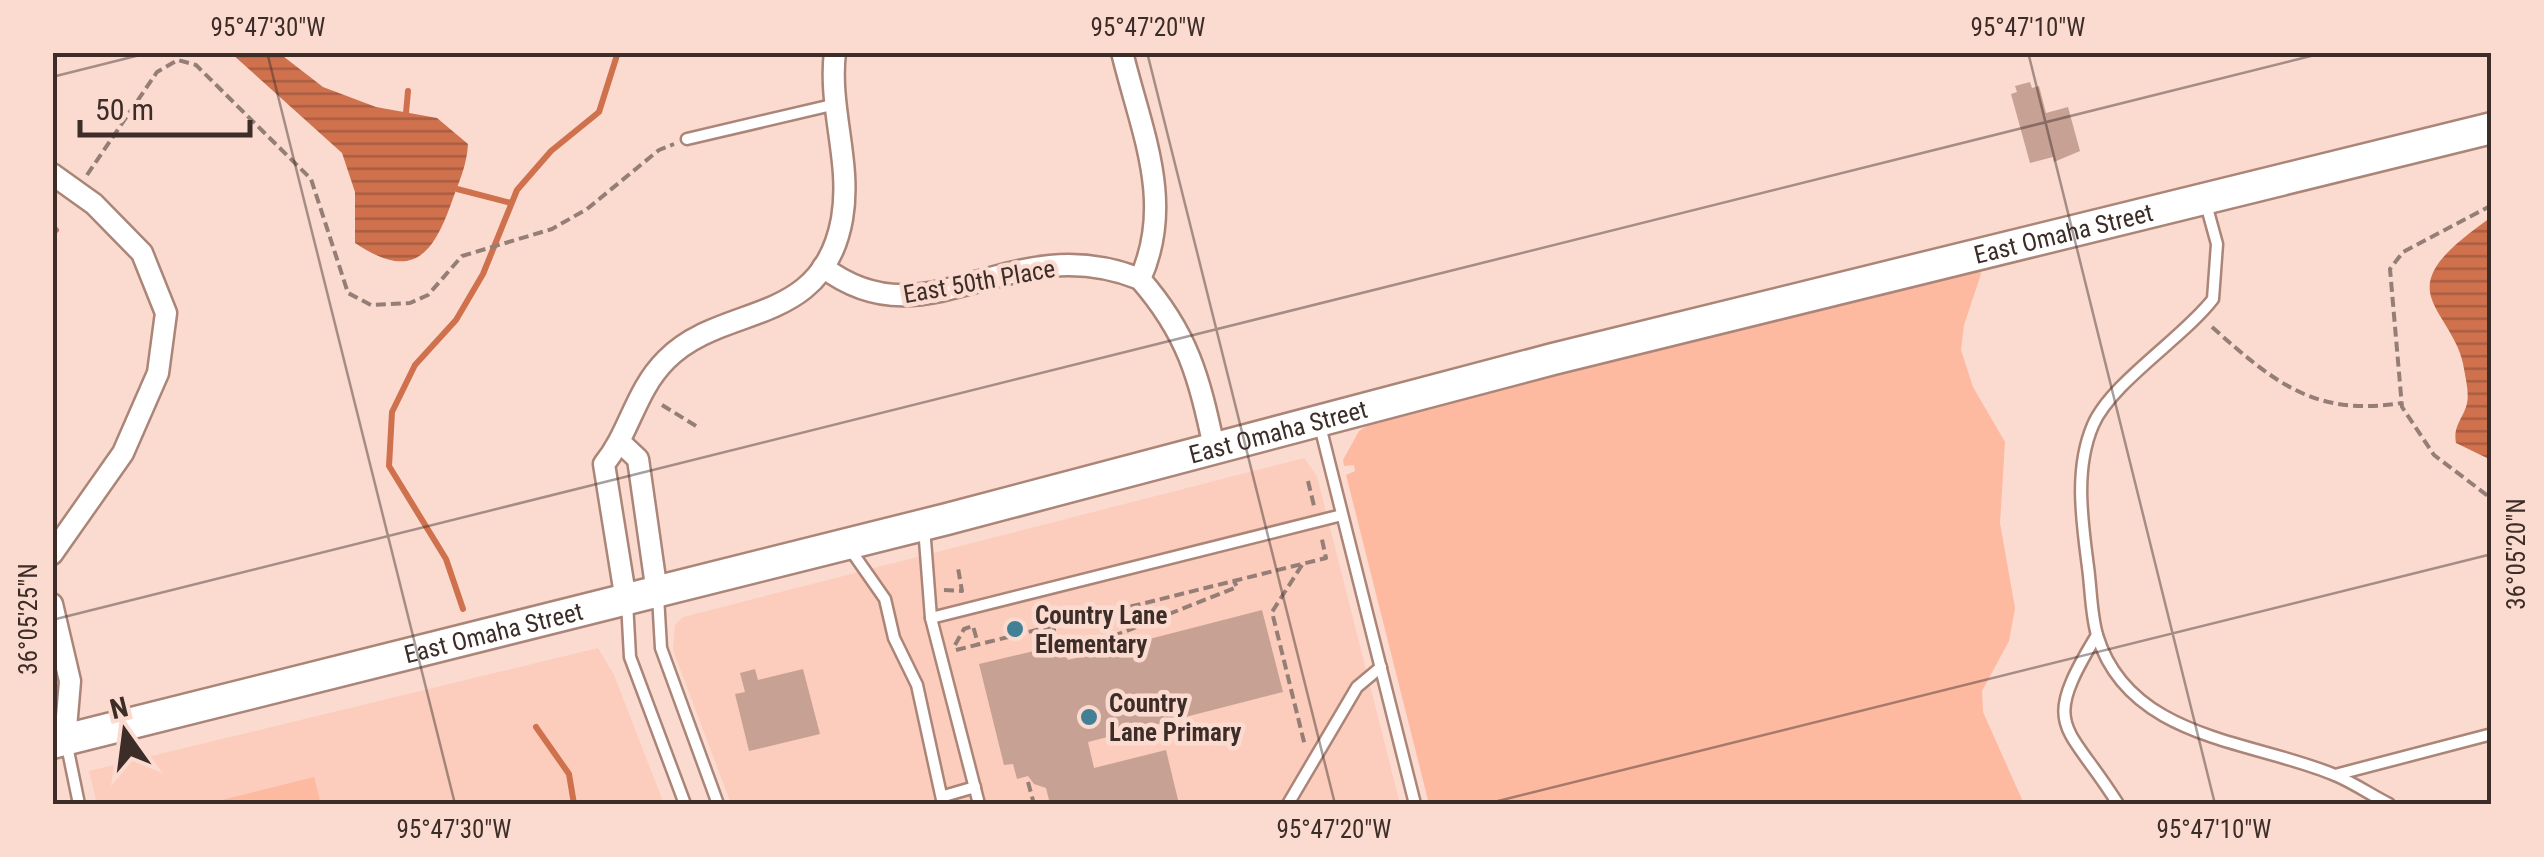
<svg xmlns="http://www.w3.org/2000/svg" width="2544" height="857" viewBox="0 0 2544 857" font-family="'Roboto Condensed',sans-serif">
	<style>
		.built { fill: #fccdbc }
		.green { fill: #feb9a1 }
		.water { fill: url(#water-rules) }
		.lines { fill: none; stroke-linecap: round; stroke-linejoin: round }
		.stream { stroke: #d0714e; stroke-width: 6 }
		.building { fill: #c6a194 }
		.lane-casing { stroke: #aa8578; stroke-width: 15 }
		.street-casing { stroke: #aa8578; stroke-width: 25 }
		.secondary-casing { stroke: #aa8578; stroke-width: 35 }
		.path { stroke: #957e76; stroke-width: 4; stroke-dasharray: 10 5; stroke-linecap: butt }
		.lane { stroke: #fff; stroke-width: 10 }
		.street { stroke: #fff; stroke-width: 20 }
		.secondary { stroke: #fff; stroke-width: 30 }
		.ticks { fill: none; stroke: #3c2d28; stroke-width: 2.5; stroke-opacity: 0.45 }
		.poi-dot { fill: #428195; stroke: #fbdbd0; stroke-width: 4 }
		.labels { text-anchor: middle; stroke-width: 9; stroke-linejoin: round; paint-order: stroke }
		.street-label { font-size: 25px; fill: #3c2d28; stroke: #fbdbd0 }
		.poi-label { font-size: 25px; font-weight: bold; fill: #3c2d28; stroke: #fbdbd0; text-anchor: start }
		.neatline { fill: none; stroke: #3c2d28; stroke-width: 4 }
		.ticks-label { font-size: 25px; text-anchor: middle; fill: #3c2d28 }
	</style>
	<defs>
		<pattern id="water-rules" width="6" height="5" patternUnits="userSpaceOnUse" patternTransform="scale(2.5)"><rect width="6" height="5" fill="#d0714e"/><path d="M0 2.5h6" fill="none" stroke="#aa5d41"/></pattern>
	</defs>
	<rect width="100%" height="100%" fill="#fbdbd0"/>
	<g class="built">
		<path d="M 1304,458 L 1317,476 L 1400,804 L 731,804 L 673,650 L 675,625 L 683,617 Z"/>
		<path d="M 598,648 L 614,675 L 664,804 L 97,804 L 89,771 Z"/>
	</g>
	<g class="green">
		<path d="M 1979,265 L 1981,274 L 1964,325 L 1961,350 L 1973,387 L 2005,442 L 2000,523 L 2015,608 L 2009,641 L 1982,691 L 1983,712 L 2024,804 L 1429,804 L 1346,475 L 1355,471 L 1354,465 L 1344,466 L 1343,460 L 1359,431 L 1386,414 Z"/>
		<path d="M 314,777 L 321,804 L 206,804 Z"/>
	</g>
	<g class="water">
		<path d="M 231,53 L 279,53 L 323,87 L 376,107 L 437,118 L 468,144 C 467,166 458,184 451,204 C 431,260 409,279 355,243 L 355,192 L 342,153 Z"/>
		<path d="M 2491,217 L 2491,460 L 2456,443 C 2453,427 2461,421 2466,407 C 2470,395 2466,381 2464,369 C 2460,337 2433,314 2430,292 C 2425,261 2471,233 2491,217 Z"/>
	</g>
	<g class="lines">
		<g class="stream">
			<path d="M 406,113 L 408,91"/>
			<path d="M 457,189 L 511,203"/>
			<path d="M 52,234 L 56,230"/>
			<path d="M 463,609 L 446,559 L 389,466 L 392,412 L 415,365 L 456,320 L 483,274 L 517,190 L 551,151 L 599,112 L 618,52"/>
			<path d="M 536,727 L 569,774 L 574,804"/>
		</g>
	</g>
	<g class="building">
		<path d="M 2030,82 L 2032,88 L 2039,86 L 2046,113 L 2068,107 L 2080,151 L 2054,162 L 2053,157 L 2030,163 L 2011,94 L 2017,92 L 2015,86 Z"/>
		<path d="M 1262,610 L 1283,692 L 1088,742 L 1094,768 L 1166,750 L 1179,804 L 1050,804 L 1046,788 L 1034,784 L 1028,776 L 1017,779 L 1013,764 L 1004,765 L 979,664 L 1047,648 L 1065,654 L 1068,660 Z"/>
		<path d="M 755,669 L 758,680 L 803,669 L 820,734 L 749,751 L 735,694 L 745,692 L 740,673 Z"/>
	</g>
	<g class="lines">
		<defs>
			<g id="lane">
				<path d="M 687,139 L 832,105"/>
				<path d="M 2206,204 L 2217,244 L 2213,299 C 2183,338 2111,383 2093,425 C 2074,469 2082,521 2088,567 C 2091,589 2091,614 2097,635 C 2129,740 2252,740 2335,775 C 2354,783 2371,795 2389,804"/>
				<path d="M 1319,422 L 1415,804"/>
				<path d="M 924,527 L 931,618 L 979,804"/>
				<path d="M 850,549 L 885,599 L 894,638 L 917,685 L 943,804"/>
				<path d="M 658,596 L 661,648 L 718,804"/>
				<path d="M 627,602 L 630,657 L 685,804"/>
				<path d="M 931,618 L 1342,515"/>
				<path d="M 2097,635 C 2039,730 2066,721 2118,804"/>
				<path d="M 66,741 L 79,804"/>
				<path d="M 2335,775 L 2492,734"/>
				<path d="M 944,796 L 975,787"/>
				<path d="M 1288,804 L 1357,687 L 1381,667"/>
			</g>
			<g id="street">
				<path d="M 1122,52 C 1141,131 1175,202 1140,279 C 1188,334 1199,377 1214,447"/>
				<path d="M 52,174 L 94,204 L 142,253 L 166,313 L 158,373 L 123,453 L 52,554"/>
				<path d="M 823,267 C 902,327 967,274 1050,266 C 1082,263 1110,267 1140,279"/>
				<path d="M 621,443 L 638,459 L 657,593"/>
				<path d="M 626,601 L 604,464 C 630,432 635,391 666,360 C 723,302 822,329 842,219 C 852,162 828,109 835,52"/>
				<path d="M 52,604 L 70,681 L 65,740"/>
			</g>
			<g id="secondary">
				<path id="s1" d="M 52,743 L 947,519 L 1553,359 L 2492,128"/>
			</g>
		</defs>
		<use href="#lane" class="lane-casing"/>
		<use href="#street" class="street-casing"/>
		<use href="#secondary" class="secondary-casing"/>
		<g class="path">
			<path d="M 87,175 L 157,72 L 178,60 L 196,65 L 311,179 L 348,293 L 371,305 L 410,303 L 428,295 L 462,256 L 552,229 L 587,209 L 659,150 L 674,144"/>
			<path d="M 2492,205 L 2403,252 L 2390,269 L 2402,407 L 2434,455 L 2492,499"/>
			<path d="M 2212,327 C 2274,382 2314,417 2402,403"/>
			<path d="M 662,405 L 696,426"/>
			<path d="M 1308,481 L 1314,506"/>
			<path d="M 1302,565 L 1272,612 L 1305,746"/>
			<path d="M 944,590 L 962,591 L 958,568"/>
			<path d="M 1054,625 L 1054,647"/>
			<path d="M 955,645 L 964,629 L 973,626 L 978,644"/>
			<path d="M 956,650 L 1326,558 L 1321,535"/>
			<path d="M 1071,653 L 1237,587 L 1234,581"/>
			<path d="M 1028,782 L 1034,804"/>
		</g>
		<use href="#lane" class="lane"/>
		<use href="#street" class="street"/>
		<use href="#secondary" class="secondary"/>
	</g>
	<path class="ticks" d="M 267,52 L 455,804M 1147,52 L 1335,804M 2028,52 L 2215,804M 52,77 L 152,52M 52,620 L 2327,52M 1486,804 L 2492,554"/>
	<g class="poi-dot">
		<circle cx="1015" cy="629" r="10"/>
		<circle cx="1089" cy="717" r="10"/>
	</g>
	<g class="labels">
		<g class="street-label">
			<text dy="9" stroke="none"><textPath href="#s1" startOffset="2075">East Omaha Street</textPath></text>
			<text transform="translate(979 281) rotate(-10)" y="9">East 50th Place</text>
			<text dy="9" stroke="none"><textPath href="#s1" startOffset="1265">East Omaha Street</textPath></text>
			<text dy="9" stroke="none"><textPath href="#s1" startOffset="455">East Omaha Street</textPath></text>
		</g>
		<g class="poi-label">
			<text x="1035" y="624">Country Lane<tspan x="1035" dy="29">Elementary</tspan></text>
			<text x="1109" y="712">Country<tspan x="1109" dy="29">Lane Primary</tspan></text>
		</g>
	</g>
	<rect width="2544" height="857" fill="none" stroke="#fbdbd0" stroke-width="110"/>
	<g transform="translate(125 732) rotate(346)" stroke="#fbdbd0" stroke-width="8" paint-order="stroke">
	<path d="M0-8L18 38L0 25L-18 38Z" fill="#3c2d28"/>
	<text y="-15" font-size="28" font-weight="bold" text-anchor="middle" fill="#3c2d28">N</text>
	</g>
	<path d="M80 120v15h170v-15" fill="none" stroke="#3c2d28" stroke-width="5"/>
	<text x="95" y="120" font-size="30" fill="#3c2d28" stroke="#fbdbd0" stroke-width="8" paint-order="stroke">50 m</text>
	<rect x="55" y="55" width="2434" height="747" class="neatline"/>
	<g class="ticks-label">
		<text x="268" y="36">95°47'30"W</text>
		<text x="1148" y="36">95°47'20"W</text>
		<text x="2028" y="36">95°47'10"W</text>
		<text transform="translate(2516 554) rotate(-90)" y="9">36°05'20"N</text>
		<text transform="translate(28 619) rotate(-90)" y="9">36°05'25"N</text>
		<text x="454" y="838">95°47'30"W</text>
		<text x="1334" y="838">95°47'20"W</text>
		<text x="2214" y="838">95°47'10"W</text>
	</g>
</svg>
